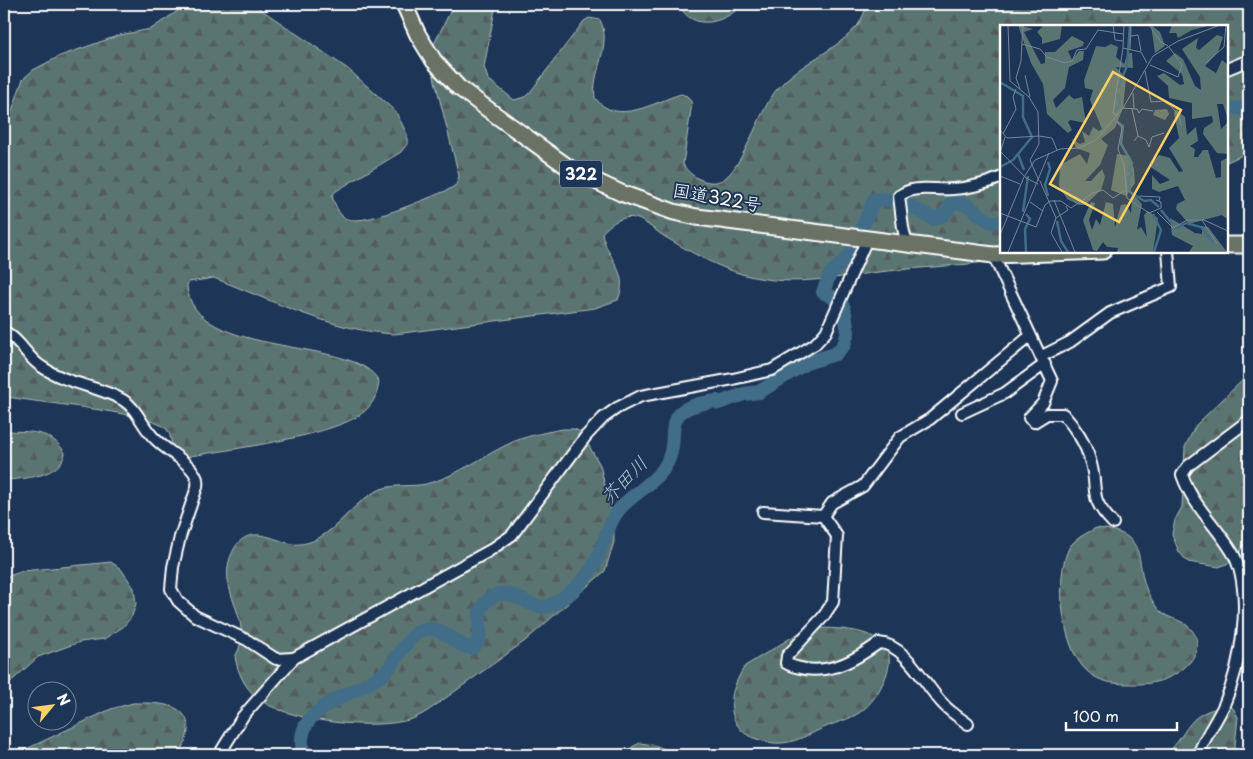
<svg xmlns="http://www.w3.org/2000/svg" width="1253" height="759" viewBox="0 0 1253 759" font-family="'Playpen Sans','Klee One',sans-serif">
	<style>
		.forest { fill: url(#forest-firs); stroke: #acbab8 }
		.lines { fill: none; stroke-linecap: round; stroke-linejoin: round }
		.river { stroke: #426d88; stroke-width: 14 }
		.minor-casing { stroke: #fff; stroke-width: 14 }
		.highway-casing { stroke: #fff; stroke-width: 19 }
		.minor { stroke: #1d3557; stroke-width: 10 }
		.highway { stroke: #6a7266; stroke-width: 15 }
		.labels { text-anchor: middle; stroke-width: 4; stroke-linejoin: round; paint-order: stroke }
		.shield { fill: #1d3557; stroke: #bbc2cd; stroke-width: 1 }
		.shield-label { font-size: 16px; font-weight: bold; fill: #fff }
		.street-label { font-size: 18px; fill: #fff; stroke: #1d3557 }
		.water-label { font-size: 19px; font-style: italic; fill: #b3c5cf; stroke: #1d3557 }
		.inset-river { fill: none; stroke: #426d88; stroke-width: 2.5 }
		.inset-road { fill: none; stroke: #77869a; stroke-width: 1 }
		.view { fill: #ffd166; fill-opacity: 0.15; stroke: #ffd166; stroke-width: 2.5 }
		.inset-edge { fill: none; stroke: #fff; stroke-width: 2.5 }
	</style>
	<defs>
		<pattern id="forest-firs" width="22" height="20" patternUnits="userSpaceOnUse" patternTransform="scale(1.25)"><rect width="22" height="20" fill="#5a7471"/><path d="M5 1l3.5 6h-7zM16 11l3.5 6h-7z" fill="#525c5b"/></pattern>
	</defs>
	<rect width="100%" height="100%" fill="#1d3557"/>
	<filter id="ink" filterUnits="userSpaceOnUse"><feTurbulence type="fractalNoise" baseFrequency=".02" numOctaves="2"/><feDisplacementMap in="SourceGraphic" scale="10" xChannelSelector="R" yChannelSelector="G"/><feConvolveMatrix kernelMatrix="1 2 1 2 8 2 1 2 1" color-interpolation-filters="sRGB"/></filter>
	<g filter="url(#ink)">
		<g class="forest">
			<path d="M 188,4 L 253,4 L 348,69 L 396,112 L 407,134 L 407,144 L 401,152 L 336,191 L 332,196 C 334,203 338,212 343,217 C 359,230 429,197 448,190 L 456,185 L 459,176 L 430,61 L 431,50 L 454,4 L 496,4 L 484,67 L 488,79 L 514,100 L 525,97 L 531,91 L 584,21 L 589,18 L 600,20 C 613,45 591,72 595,98 C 617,127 654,102 681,94 L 687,96 L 692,103 L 683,164 C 689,176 708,187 722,180 C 743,169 759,110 777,89 C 800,62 836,52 858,25 C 862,19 865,10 868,4 L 1249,4 L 1249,152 L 1227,162 L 1227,26 L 1002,26 L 1002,251 L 994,261 C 959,266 923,267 888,271 C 840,276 794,288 745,275 C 717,267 692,253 667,238 C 656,232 646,221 635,218 C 622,215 610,224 602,233 C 607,260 630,271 618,300 L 595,308 L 395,334 C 332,331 273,301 214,278 L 189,282 L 187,285 C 191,361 359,335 379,382 C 378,392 374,402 367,409 C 342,436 224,450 185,457 L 173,453 C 172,446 171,436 168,431 C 155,411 31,403 4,396 L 4,133 L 23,79 L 33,70 L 60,56 L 120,35 L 151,29 Z"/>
			<path d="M 678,4 L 744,4 C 725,22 694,34 678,4 Z"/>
			<path d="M 1249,374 L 1249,534 L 1236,560 L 1229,563 L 1219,567 L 1188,562 L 1179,552 L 1172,534 L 1175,520 L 1182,507 L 1185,447 L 1196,425 Z"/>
			<path d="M 563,429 L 574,429 L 581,432 L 600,465 L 614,524 L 614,542 L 605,571 L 525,641 L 429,710 C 424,713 418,717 412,719 C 376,731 285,722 256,697 C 244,686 238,673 235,657 C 258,619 211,590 234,549 C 249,523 273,540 292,544 C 300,545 308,543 315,540 C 340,528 354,500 381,489 C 395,484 411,487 426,484 C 458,476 485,454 515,441 C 530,435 547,432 563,429 Z"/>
			<path d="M 4,431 C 29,432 51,429 65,453 C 61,477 23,479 4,480 Z"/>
			<path d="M 1096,528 C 1156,533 1130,566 1152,600 C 1154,604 1158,609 1161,612 C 1168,618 1178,619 1185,624 C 1200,634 1200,649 1190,662 C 1178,676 1158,684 1139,684 C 1121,684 1101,685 1086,670 C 1062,648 1054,577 1069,548 C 1074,539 1087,533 1096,528 Z"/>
			<path d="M 111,562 L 121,569 L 134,588 L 136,604 L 132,616 L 123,627 L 104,639 L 80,642 L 38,657 L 4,688 L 4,578 L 22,571 Z"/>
			<path d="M 807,628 C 838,628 905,627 886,676 C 880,691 872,704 859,713 C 850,719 838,722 828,726 C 802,737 787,749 760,740 C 749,737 742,733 736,723 C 726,704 734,683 745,666 Z"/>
			<path d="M 133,703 C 154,703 190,701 188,731 C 187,739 182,750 176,755 L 4,755 L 20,752 L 111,709 Z"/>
			<path d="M 1227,706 L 1233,708 L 1238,717 L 1234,755 L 1166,755 C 1192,729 1185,713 1227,706 Z"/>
			<path d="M 640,743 L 654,745 L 681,755 L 624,755 L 632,747 Z"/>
		</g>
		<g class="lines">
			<g class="river">
				<path d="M 1227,108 L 1249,109"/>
				<path d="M 304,755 C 300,742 301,730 310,719 C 328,698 360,691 382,675 C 398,663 406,632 427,629 C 446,627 459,649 472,648 C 489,633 472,618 485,603 C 508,577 529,615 551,605 C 570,596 590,576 598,557 C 605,541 607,526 617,512 C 629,496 649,487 662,471 C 688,436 649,409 717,401 L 719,403 L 744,394 L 759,392 L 806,363 L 835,354 L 844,345 L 848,332 L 844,308 L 838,300 L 823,292 L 830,274 L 850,255 L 874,200 C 895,196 915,208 933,219 L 944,215 L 951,204 C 974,196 980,228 1002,221"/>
			</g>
			<defs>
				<g id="minor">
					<path d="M 1227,69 L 1249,60"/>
					<path d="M 907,244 L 903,228 L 899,196 C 915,184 934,191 953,189 C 969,188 986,184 1002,177"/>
					<path d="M 993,255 L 1052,381 L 1043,403 L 1029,418 L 1034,422 L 1047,414 L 1063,414 C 1074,426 1086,444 1090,460 C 1100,492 1086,495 1113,523"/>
					<path d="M 4,331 C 23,342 26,357 42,367 C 68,385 97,385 123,400 C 136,408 140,421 149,432 C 160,448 180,455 192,470 C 197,476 198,480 197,487 L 180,537 L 173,567 L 171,589 L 178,601 L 195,616 L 247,640 L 276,659 L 294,658"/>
					<path d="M 1042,356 L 1070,342 L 1110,313 L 1171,287 L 1168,251"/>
					<path d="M 962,413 L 1005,393 L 1045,364"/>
					<path d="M 763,512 L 823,516"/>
					<path d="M 823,516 L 837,536 L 833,602 L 823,617 L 787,656 L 786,663 C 792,667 798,667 805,669 C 834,673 856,659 879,643 C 906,644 926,687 943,704 C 950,712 960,718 968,724"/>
					<path d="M 823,516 L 832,503 L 863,486 L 900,437 L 930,419 L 1030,336"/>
					<path d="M 221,755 L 222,750 L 243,716 L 294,658 L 489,551 L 512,535 L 586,436 L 603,418 L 617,408 L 641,396 L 733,379 L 772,370 L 815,344 L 826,332 L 867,239"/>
					<path d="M 1198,755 C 1204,738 1216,722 1224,705 C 1241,665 1253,597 1235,557 C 1219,527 1194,509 1182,475 L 1188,466 L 1249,420"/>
				</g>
				<g id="highway">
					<path d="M 404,4 L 418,35 L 434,61 L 458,87 L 497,116 L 572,170 L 621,193 L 674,212 L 697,217 L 993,255 L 1103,251"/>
					<path d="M 1227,245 L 1249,245"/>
				</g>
			</defs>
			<use href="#minor" class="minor-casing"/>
			<use href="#highway" class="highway-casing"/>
			<use href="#minor" class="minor"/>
			<use href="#highway" class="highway"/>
		</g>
	</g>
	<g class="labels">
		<rect class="shield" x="560" y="160.5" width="42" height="27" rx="4"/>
		<g class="shield-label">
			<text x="581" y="180">322</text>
		</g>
		<g class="street-label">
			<text transform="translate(717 198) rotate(10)" y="6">国道322号</text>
		</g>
		<g class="water-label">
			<text transform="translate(624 480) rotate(-46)" y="7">芥田川</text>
		</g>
	</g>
	<g transform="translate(1000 25)">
		<rect width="228" height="228" fill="#1d3557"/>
		<path d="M 18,0 L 33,4 L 24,7 L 41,39 L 45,38 L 45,27 L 55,27 L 72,11 L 84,17 L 83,21 L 68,26 L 72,35 L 79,26 L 84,26 L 83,35 L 69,42 L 65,63 L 53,75 L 56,83 L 69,70 L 74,74 L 82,72 L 86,98 L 70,95 L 68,97 L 72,105 L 68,108 L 47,89 L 43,59 L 31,38 ZM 44,0 L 62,0 L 60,14 L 42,19 L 42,13 L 37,7 ZM 151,0 L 160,7 L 165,21 L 155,28 ZM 172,0 L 212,0 L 192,5 L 178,13 L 176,8 L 169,8 ZM 217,10 L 223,12 L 218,27 L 205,41 L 216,48 L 222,35 L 227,39 L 227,91 L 223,79 L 217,79 L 221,104 L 227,98 L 227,129 L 217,128 L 203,109 L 204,103 L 213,97 L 212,91 L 192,94 L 192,78 L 169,73 L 168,61 L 157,51 L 164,48 L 180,60 L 184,59 L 182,49 L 166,36 L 175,28 L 183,34 L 195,61 L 201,65 L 200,52 L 182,24 L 198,13 L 196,23 L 199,25 ZM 111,19 L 118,22 L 116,32 L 124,39 L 128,28 L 132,28 L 133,43 L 116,42 L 126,53 L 123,83 L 115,103 L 101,114 L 108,120 L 100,140 L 85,156 L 91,156 L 102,144 L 105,152 L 101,165 L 85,180 L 79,180 L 67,174 L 59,161 L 60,140 L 80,129 L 87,139 L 90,128 L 76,123 L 72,114 L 80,119 L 85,117 L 82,106 L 89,111 L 93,102 L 99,106 L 102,104 L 90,75 L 93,65 L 85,63 L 84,55 L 96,21 L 105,22 ZM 167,84 L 169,89 L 165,95 L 153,90 L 155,85 ZM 176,84 L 185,92 L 187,110 L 196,102 L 198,116 L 190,121 L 195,124 L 194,132 L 198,132 L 203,125 L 208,125 L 216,153 L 221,152 L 221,136 L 227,133 L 227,194 L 222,190 L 189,199 L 176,184 L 177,179 L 185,175 L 178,161 L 159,167 L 152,164 L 152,150 L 160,159 L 170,155 L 149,141 L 159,130 L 170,133 L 179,147 L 183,146 L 169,123 L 179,113 L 174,88 ZM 117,129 L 130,131 L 134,144 L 135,158 L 126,171 L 111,165 ZM 135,171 L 142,179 L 137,205 L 141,202 L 147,212 L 144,190 L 148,186 L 158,193 L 153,227 L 117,227 L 118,223 L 107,222 L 103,217 L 97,226 L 93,225 L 83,195 L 91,177 L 95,178 L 89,195 L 92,205 L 96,194 L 100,200 L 106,177 L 113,179 L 115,202 L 121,180 L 126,179 L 131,188 L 132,172 ZM 170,193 L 195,208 L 202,209 L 202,201 L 208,202 L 227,227 L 189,227 L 193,221 L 172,210 Z" fill="#5a7471"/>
		<path class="inset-river" d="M 0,57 L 23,71 L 23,92 L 32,112 L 13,135 L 0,142M 118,63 L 127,41 L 130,0M 115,87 L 120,79 L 117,69M 116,96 L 123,101 L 121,119 L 132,138 L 129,145 L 132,149 L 128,153 L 130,167 L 144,176M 18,129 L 24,145M 48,137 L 50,144 L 45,160 L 48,171M 144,176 L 151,175 L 159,182M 161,185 L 173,200M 23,187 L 28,151M 153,189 L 161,205 L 154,227M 57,196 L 61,216 L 68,227M 175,204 L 186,198 L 201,202 L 213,217M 26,227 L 25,204 L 30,194 L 26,189"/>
		<path class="inset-road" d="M 8,0 L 10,56 L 29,72 L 38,87 L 39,119 L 30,135 L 39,156M 113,0 L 115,15 L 123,16M 149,0 L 161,17 L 168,21M 131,11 L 138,10 L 141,26M 22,19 L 40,24 L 47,32 L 65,38 L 72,36 L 77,25 L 86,24 L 98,5 L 123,9M 123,23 L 141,27 L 147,38M 123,23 L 124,0M 130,25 L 131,2M 206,38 L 224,22 L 226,0M 150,40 L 178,52 L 182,40 L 169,22M 145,46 L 151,77 L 163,76 L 171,81 L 179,91 L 181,100M 25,50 L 30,72M 20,64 L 16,53 L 21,36 L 23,0M 133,68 L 134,84M 123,83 L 137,84 L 139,88 L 142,84 L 153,86M 132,84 L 138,111 L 134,116M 117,90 L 113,88 L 123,23M 115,94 L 122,103 L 118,124 L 124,140 L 127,173 L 149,188 L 161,183 L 161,177 L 156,175M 0,105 L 7,113 L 39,111M 3,109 L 16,84 L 13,72 L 16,64M 39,111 L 52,113 L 57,125M 138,111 L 146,115 L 149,122 L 152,112 L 164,108M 1,127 L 26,153 L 38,159M 0,128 L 5,112M 0,151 L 20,159M 40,156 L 56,193M 139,171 L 160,172 L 159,176M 54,175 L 75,227M 30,177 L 43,186M 157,187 L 173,203 L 187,195 L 204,195 L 228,206M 0,188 L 36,202 L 45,180 L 50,176 L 61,176 L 71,183 L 93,168 L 103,165 L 113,173 L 124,166M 202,195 L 217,219M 0,210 L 24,152 L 35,135 L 60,124 L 79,123 L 96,115 L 123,83 L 153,31 L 178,16 L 220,0M 8,227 L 49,128M 62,227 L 51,208 L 56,193 L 68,185 L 66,181"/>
		<path class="view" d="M 113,47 L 181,85 L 119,197 L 50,159 Z"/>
		<rect width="228" height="228" class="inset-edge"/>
	</g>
	<rect width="1253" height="759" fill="none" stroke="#1d3557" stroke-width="20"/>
	<rect x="10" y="10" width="1233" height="739" fill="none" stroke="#fff" stroke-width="2" filter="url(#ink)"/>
	<g transform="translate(52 706) rotate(61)"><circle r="24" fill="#1d3557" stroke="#77869a"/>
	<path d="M0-4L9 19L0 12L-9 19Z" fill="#ffd166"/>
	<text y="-8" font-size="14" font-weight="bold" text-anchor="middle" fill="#ffffff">N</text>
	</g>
	<path d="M1066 722v8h111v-8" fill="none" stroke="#ffffff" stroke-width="2.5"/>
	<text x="1073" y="722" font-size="15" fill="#ffffff" stroke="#1d3557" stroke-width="4" paint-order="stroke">100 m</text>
</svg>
